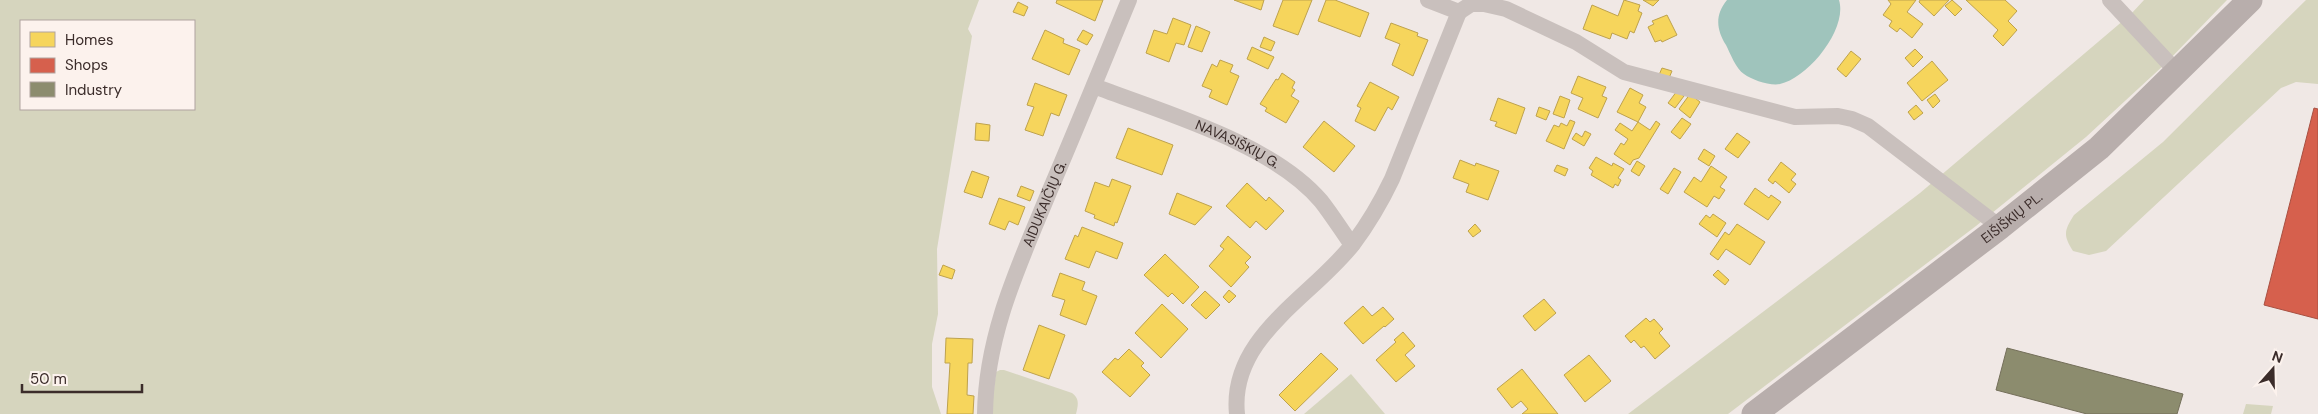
<svg xmlns="http://www.w3.org/2000/svg" width="2318" height="414" viewBox="0 0 2318 414" font-family="'DM Sans',sans-serif">
	<style>
		.green { fill: #d6d5be; fill-rule: evenodd }
		.water { fill: #9fc4bc }
		.homes { fill: #f6d55c; stroke: #bea24d }
		.shops { fill: #d6604d; stroke: #a85042 }
		.industry { fill: #8c8c6e; stroke: #746f5a }
		.lines { fill: none; stroke-linecap: round; stroke-linejoin: round }
		.minor { stroke: #c9c0bd; stroke-width: 16 }
		.primary { stroke: #b8aeac; stroke-width: 25 }
		.labels { text-anchor: middle; stroke-width: 5; stroke-linejoin: round; paint-order: stroke }
		.street-label { font-size: 14px; fill: #3b2c2a; stroke: #fcf2ed }
	</style>
	<rect width="100%" height="100%" fill="#f0e8e5"/>
	<g class="green">
		<path d="M 0,0 L 979,0 L 968,29 L 972,36 L 937,249 L 938,314 L 932,344 L 932,387 L 941,414 L 0,414 ZM 21,21 L 194,21 L 194,109 L 21,109 Z"/>
		<path d="M 2144,0 L 2227,0 L 2165,64 L 2086,137 L 1976,226 L 1728,414 L 1628,414 L 1920,193 L 2131,14 Z"/>
		<path d="M 2306,0 L 2318,0 L 2318,84 L 2296,82 L 2281,88 L 2106,251 L 2089,255 L 2073,251 C 2063,235 2064,231 2074,215 L 2163,142 Z"/>
		<path d="M 1000,370 L 1004,370 L 1072,393 C 1080,399 1078,405 1076,414 L 991,414 L 996,372 Z"/>
		<path d="M 1351,374 L 1385,414 L 1304,414 Z"/>
		<path d="M 2246,404 L 2273,406 L 2271,414 L 2243,414 Z"/>
	</g>
	<path class="water" d="M 1727,0 L 1839,0 C 1848,29 1808,78 1780,84 C 1770,86 1752,80 1744,74 C 1736,69 1730,53 1726,45 C 1716,29 1715,15 1727,0 Z"/>
	<g class="homes">
		<path d="M 1057,0 L 1103,0 L 1095,21 L 1056,3 Z"/>
		<path d="M 1234,0 L 1264,0 L 1261,10 Z"/>
		<path d="M 1283,0 L 1312,0 L 1298,35 L 1273,26 Z"/>
		<path d="M 1326,0 L 1335,0 L 1369,13 L 1360,37 L 1318,21 Z"/>
		<path d="M 1624,0 L 1640,5 L 1638,11 L 1642,13 L 1634,33 L 1630,31 L 1627,39 L 1612,33 L 1610,39 L 1583,29 L 1592,5 L 1618,16 Z"/>
		<path d="M 1643,0 L 1659,0 L 1653,6 Z"/>
		<path d="M 1888,0 L 1916,0 L 1907,12 L 1923,24 L 1912,38 L 1900,28 L 1897,32 L 1889,26 L 1892,21 L 1883,15 L 1891,4 Z"/>
		<path d="M 1920,0 L 1949,0 L 1934,16 L 1919,2 Z"/>
		<path d="M 1952,0 L 1962,9 L 1955,16 L 1945,6 Z"/>
		<path d="M 1966,0 L 2005,0 L 2017,11 L 2008,21 L 2017,30 L 2003,46 L 1993,36 L 1998,30 Z"/>
		<path d="M 1018,2 L 1028,7 L 1024,16 L 1013,12 Z"/>
		<path d="M 1667,15 L 1677,35 L 1662,42 L 1661,40 L 1655,42 L 1648,27 L 1654,24 L 1652,21 Z"/>
		<path d="M 1173,18 L 1191,25 L 1184,45 L 1176,43 L 1169,62 L 1146,53 L 1154,30 L 1167,34 Z"/>
		<path d="M 1391,23 L 1418,33 L 1417,36 L 1428,40 L 1413,76 L 1392,65 L 1400,44 L 1385,38 Z"/>
		<path d="M 1196,26 L 1210,32 L 1202,52 L 1188,47 Z"/>
		<path d="M 1045,30 L 1064,39 L 1063,43 L 1080,50 L 1069,75 L 1032,59 Z"/>
		<path d="M 1083,30 L 1093,35 L 1087,45 L 1077,40 Z"/>
		<path d="M 1264,37 L 1275,42 L 1271,51 L 1260,47 Z"/>
		<path d="M 1252,47 L 1274,57 L 1268,69 L 1247,59 Z"/>
		<path d="M 1915,49 L 1923,57 L 1913,67 L 1905,58 Z"/>
		<path d="M 1851,51 L 1861,59 L 1846,77 L 1837,69 Z"/>
		<path d="M 1220,60 L 1233,65 L 1230,72 L 1239,76 L 1227,105 L 1209,97 L 1212,90 L 1202,86 L 1212,64 L 1217,67 Z"/>
		<path d="M 1932,61 L 1948,80 L 1922,101 L 1907,83 Z"/>
		<path d="M 1662,68 L 1672,71 L 1669,78 L 1659,75 Z"/>
		<path d="M 1282,73 L 1295,82 L 1292,88 L 1295,90 L 1291,96 L 1299,101 L 1286,123 L 1265,111 L 1267,108 L 1260,104 L 1276,79 L 1278,80 Z"/>
		<path d="M 1578,76 L 1606,87 L 1602,96 L 1607,98 L 1598,118 L 1578,109 L 1583,98 L 1571,93 Z"/>
		<path d="M 1370,82 L 1399,97 L 1392,110 L 1388,107 L 1375,131 L 1355,121 L 1361,108 L 1357,106 Z"/>
		<path d="M 1035,83 L 1067,95 L 1059,116 L 1051,113 L 1043,136 L 1025,130 L 1034,107 L 1027,105 Z"/>
		<path d="M 1630,88 L 1643,95 L 1639,103 L 1646,107 L 1638,122 L 1617,112 Z"/>
		<path d="M 1677,91 L 1684,96 L 1675,108 L 1668,103 Z"/>
		<path d="M 1690,94 L 1700,102 L 1690,118 L 1679,109 Z"/>
		<path d="M 1935,94 L 1940,101 L 1933,108 L 1927,100 Z"/>
		<path d="M 1560,96 L 1570,100 L 1564,118 L 1553,114 Z"/>
		<path d="M 1498,98 L 1525,108 L 1516,134 L 1495,126 L 1497,122 L 1490,120 Z"/>
		<path d="M 1916,105 L 1923,113 L 1914,120 L 1908,112 Z"/>
		<path d="M 1539,107 L 1550,111 L 1546,120 L 1536,116 Z"/>
		<path d="M 1682,118 L 1691,124 L 1680,139 L 1671,132 Z"/>
		<path d="M 1570,120 L 1575,122 L 1564,149 L 1546,141 L 1554,125 L 1559,127 L 1561,123 L 1567,126 Z"/>
		<path d="M 1324,121 L 1355,146 L 1334,172 L 1303,147 Z"/>
		<path d="M 1656,121 L 1660,124 L 1639,158 L 1633,160 L 1630,165 L 1614,154 L 1621,143 L 1624,145 L 1628,139 L 1615,130 L 1620,123 L 1632,131 L 1638,122 L 1650,130 Z"/>
		<path d="M 976,123 L 990,125 L 989,141 L 975,140 Z"/>
		<path d="M 1128,128 L 1173,145 L 1162,175 L 1116,158 Z"/>
		<path d="M 1585,131 L 1591,134 L 1584,146 L 1572,139 L 1576,133 L 1582,137 Z"/>
		<path d="M 1737,133 L 1750,142 L 1738,158 L 1725,149 Z"/>
		<path d="M 1704,149 L 1715,156 L 1709,166 L 1698,159 Z"/>
		<path d="M 1596,157 L 1612,166 L 1613,163 L 1624,169 L 1618,178 L 1621,180 L 1618,186 L 1615,184 L 1613,188 L 1591,175 L 1593,171 L 1589,168 Z"/>
		<path d="M 1460,160 L 1475,166 L 1476,163 L 1499,171 L 1488,200 L 1466,192 L 1469,184 L 1453,178 Z"/>
		<path d="M 1637,161 L 1645,166 L 1639,176 L 1631,171 Z"/>
		<path d="M 1781,162 L 1796,174 L 1791,180 L 1796,184 L 1789,193 L 1775,181 L 1773,184 L 1768,180 Z"/>
		<path d="M 1557,165 L 1568,169 L 1565,176 L 1554,171 Z"/>
		<path d="M 1711,166 L 1727,177 L 1720,187 L 1725,190 L 1719,199 L 1714,196 L 1707,207 L 1684,192 L 1694,177 L 1701,182 Z"/>
		<path d="M 1674,168 L 1681,172 L 1668,194 L 1660,189 Z"/>
		<path d="M 972,171 L 989,177 L 982,198 L 964,192 Z"/>
		<path d="M 1112,179 L 1131,186 L 1117,223 L 1115,222 L 1114,226 L 1094,218 L 1095,215 L 1085,211 L 1095,182 L 1109,187 Z"/>
		<path d="M 1247,183 L 1266,201 L 1269,197 L 1284,211 L 1266,230 L 1256,221 L 1250,228 L 1226,206 Z"/>
		<path d="M 1021,186 L 1034,191 L 1030,201 L 1017,196 Z"/>
		<path d="M 1755,188 L 1769,198 L 1771,195 L 1781,202 L 1768,220 L 1744,204 Z"/>
		<path d="M 1177,193 L 1212,207 L 1195,225 L 1169,214 Z"/>
		<path d="M 999,198 L 1025,207 L 1018,225 L 1009,221 L 1005,230 L 989,224 Z"/>
		<path d="M 1713,214 L 1726,223 L 1717,237 L 1699,224 L 1706,215 L 1710,218 Z"/>
		<path d="M 1475,224 L 1481,231 L 1473,237 L 1468,231 Z"/>
		<path d="M 1737,224 L 1765,242 L 1750,265 L 1726,249 L 1718,260 L 1710,254 L 1725,232 L 1729,235 Z"/>
		<path d="M 1082,227 L 1123,243 L 1117,259 L 1096,251 L 1089,268 L 1065,259 L 1075,235 L 1078,237 Z"/>
		<path d="M 1228,236 L 1251,257 L 1245,263 L 1249,267 L 1231,287 L 1209,266 L 1224,249 L 1220,246 Z"/>
		<path d="M 1165,254 L 1199,287 L 1183,304 L 1172,293 L 1168,297 L 1144,275 Z"/>
		<path d="M 943,265 L 955,270 L 952,279 L 939,275 Z"/>
		<path d="M 1718,270 L 1729,280 L 1725,285 L 1713,275 Z"/>
		<path d="M 1060,273 L 1085,282 L 1082,290 L 1097,296 L 1086,325 L 1060,315 L 1065,300 L 1052,296 Z"/>
		<path d="M 1229,290 L 1236,296 L 1229,303 L 1223,297 Z"/>
		<path d="M 1205,291 L 1220,305 L 1206,319 L 1191,305 Z"/>
		<path d="M 1544,299 L 1556,313 L 1535,331 L 1523,316 Z"/>
		<path d="M 1162,304 L 1188,329 L 1161,358 L 1135,333 Z"/>
		<path d="M 1363,306 L 1372,316 L 1383,307 L 1394,319 L 1385,327 L 1384,326 L 1363,344 L 1344,323 Z"/>
		<path d="M 1646,318 L 1650,322 L 1654,319 L 1663,329 L 1659,333 L 1670,346 L 1655,359 L 1644,346 L 1641,348 L 1634,340 L 1631,343 L 1625,336 Z"/>
		<path d="M 1039,325 L 1065,335 L 1049,379 L 1023,370 Z"/>
		<path d="M 1403,332 L 1415,346 L 1405,355 L 1415,366 L 1396,382 L 1376,360 L 1396,342 L 1394,340 Z"/>
		<path d="M 946,338 L 973,339 L 972,363 L 968,363 L 967,395 L 974,396 L 973,414 L 947,414 L 950,363 L 945,363 Z"/>
		<path d="M 1129,349 L 1144,363 L 1141,366 L 1150,375 L 1130,397 L 1102,372 L 1115,358 L 1118,360 Z"/>
		<path d="M 1321,353 L 1338,369 L 1295,411 L 1279,395 Z"/>
		<path d="M 1589,355 L 1611,381 L 1585,402 L 1564,375 Z"/>
		<path d="M 1522,369 L 1558,414 L 1522,414 L 1528,409 L 1521,401 L 1512,408 L 1497,389 Z"/>
	</g>
	<path class="shops" d="M 2314,108 L 2318,109 L 2318,319 L 2264,305 Z"/>
	<path class="industry" d="M 2007,348 L 2183,394 L 2177,414 L 2087,414 L 1996,390 Z"/>
	<g class="lines">
		<g class="minor">
			<path d="M 2110,0 L 2177,72"/>
			<path d="M 1459,12 L 1471,4 L 1484,4 L 1506,9 L 1576,42 L 1624,72 L 1795,117 L 1838,116 L 1852,119 L 1868,126 L 2000,227"/>
			<path id="s1" d="M 1094,86 C 1164,113 1272,143 1321,201 C 1332,215 1342,231 1352,245"/>
			<path id="s2" d="M 985,414 C 986,333 1020,263 1050,190 C 1077,127 1103,63 1129,0"/>
			<path d="M 1237,414 C 1229,337 1312,297 1353,244 C 1368,224 1381,202 1392,179 L 1459,12 L 1428,0"/>
		</g>
		<path class="primary" id="s3" d="M 1754,414 L 2000,227 L 2099,148 L 2250,0"/>
	</g>
	<g class="labels">
		<g class="street-label">
			<text dy="5" stroke="none"><textPath href="#s1" startOffset="155">NAVASIŠKIŲ G.</textPath></text>
			<text dy="5" stroke="none"><textPath href="#s2" startOffset="220">AIDUKAIČIŲ G.</textPath></text>
			<text dy="5" stroke="none"><textPath href="#s3" startOffset="324">EIŠIŠKIŲ PL.</textPath></text>
		</g>
	</g>
	<rect x="20" y="20" width="175" height="90" fill="#fcf2ed" stroke="#afa39f"/>
	<rect x="30" y="32" width="25" height="15" fill="#f6d55c" stroke="#afa39f"/>
	<text x="65" y="45" font-size="15" fill="#3b2c2a">Homes</text>
	<rect x="30" y="58" width="25" height="15" fill="#d6604d" stroke="#afa39f"/>
	<text x="65" y="70" font-size="15" fill="#3b2c2a">Shops</text>
	<rect x="30" y="82" width="25" height="15" fill="#8c8c6e" stroke="#afa39f"/>
	<text x="65" y="95" font-size="15" fill="#3b2c2a">Industry</text>
	<g transform="translate(2273 369) rotate(20)" stroke="#fcf2ed" stroke-width="4" paint-order="stroke">
	<path d="M0-4L9 19L0 12L-9 19Z" fill="#3b2c2a"/>
	<text y="-8" font-size="14" font-weight="bold" text-anchor="middle" fill="#3b2c2a">N</text>
	</g>
	<path d="M22 384v8h120v-8" fill="none" stroke="#3b2c2a" stroke-width="2.5"/>
	<text x="30" y="384" font-size="15" fill="#3b2c2a" stroke="#fcf2ed" stroke-width="4" paint-order="stroke">50 m</text>
</svg>
